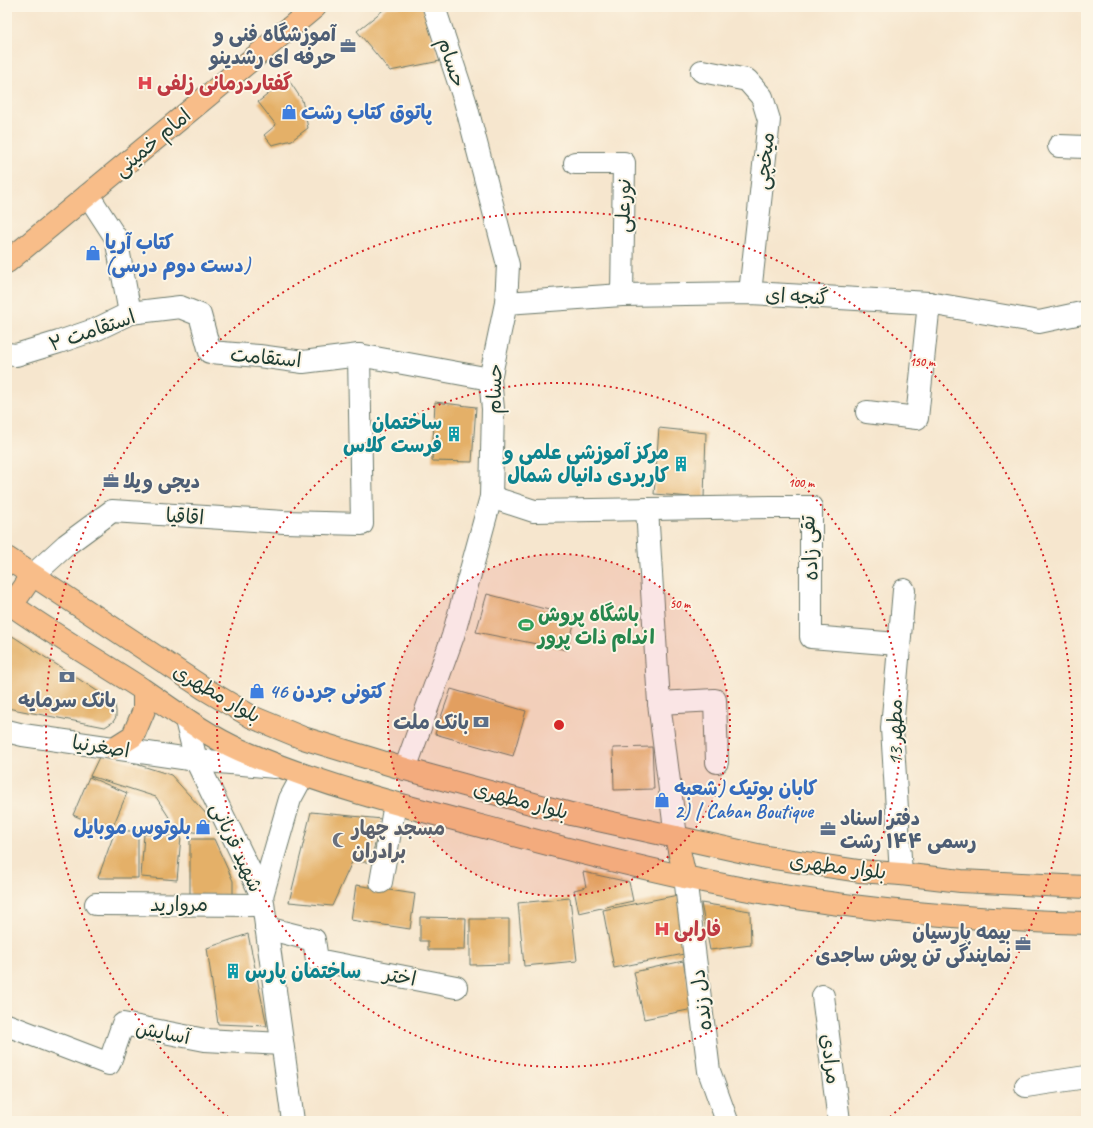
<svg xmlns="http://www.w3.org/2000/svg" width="1093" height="1128" viewBox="0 0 1093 1128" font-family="Caveat,'Playpen Sans Arabic',sans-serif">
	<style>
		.building { fill: #e4b067 }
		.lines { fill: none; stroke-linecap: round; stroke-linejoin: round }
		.minor-casing { stroke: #6a786a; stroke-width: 24 }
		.major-casing { stroke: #6a786a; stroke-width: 24 }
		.minor { stroke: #fff; stroke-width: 22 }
		.major { stroke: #f8bd89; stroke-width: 22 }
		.ring { fill: none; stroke: #d62828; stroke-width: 2; stroke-dasharray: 2 4 }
		.labels { text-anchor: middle; stroke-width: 4; stroke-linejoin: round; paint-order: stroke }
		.service-label { font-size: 20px; font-weight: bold; fill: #4e5e75; stroke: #fcf5e5; text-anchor: end }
		.street-label { font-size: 20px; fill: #1f3d34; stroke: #fcf5e5 }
		.health-label { font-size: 20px; font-weight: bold; fill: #be3a42; stroke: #fcf5e5; text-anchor: start }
		.shop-label { font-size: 20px; font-weight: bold; fill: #366cbe; stroke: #fcf5e5; text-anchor: start }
		.culture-label { font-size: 20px; font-weight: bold; fill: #0d838f; stroke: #fcf5e5; text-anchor: end }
		.leisure-label { font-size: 20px; font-weight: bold; fill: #27864d; stroke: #fcf5e5; text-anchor: start }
		.worship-label { font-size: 20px; font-weight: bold; fill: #5b616d; stroke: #fcf5e5; text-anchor: start }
		.centre { fill: #d62828; stroke: #fcf5e5; stroke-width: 2 }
		.ring-label { font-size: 12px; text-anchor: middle; font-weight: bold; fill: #d62828; stroke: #fcf5e5; stroke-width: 4; stroke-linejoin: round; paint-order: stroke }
	</style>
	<rect width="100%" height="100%" fill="#fcf5e5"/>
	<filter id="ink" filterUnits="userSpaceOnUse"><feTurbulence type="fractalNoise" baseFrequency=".025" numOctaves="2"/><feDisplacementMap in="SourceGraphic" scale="8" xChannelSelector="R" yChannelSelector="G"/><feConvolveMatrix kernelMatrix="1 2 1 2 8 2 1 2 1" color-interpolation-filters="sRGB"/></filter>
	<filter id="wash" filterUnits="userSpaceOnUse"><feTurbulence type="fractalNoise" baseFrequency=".012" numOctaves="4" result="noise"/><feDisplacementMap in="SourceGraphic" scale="16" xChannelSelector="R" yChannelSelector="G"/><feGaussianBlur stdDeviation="0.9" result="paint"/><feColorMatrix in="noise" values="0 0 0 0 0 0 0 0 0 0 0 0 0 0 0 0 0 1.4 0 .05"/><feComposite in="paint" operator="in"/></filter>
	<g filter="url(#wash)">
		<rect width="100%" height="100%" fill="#f6e6ce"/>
		<g id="blocks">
			<g class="building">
				<path d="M 387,7 L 423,7 L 440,61 L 390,71 L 357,31 Z"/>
				<path d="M 288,79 L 302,100 L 308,128 L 292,140 L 272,145 L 264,135 L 276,125 L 258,102 Z"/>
				<path d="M 435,402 L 476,407 L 472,462 L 432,461 Z"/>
				<path d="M 659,428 L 706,433 L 704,498 L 654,494 Z"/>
				<path d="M 487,594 L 576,617 L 567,650 L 476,632 Z"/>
				<path d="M 7,634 L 14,637 L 111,700 L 115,705 L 116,711 L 116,717 L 113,722 L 105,727 L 7,708 Z"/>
				<path d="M 451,689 L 526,711 L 513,756 L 435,734 Z"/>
				<path d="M 652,747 L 654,789 L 614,790 L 613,748 Z"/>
				<path d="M 101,753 L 171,775 L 209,817 L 209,834 L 172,829 L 172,822 L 156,797 L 90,776 Z"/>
				<path d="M 89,777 L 127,793 L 111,831 L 73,815 Z"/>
				<path d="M 311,812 L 382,819 L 370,862 L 352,862 L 332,906 L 289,902 Z"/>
				<path d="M 115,831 L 138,831 L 138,878 L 98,878 Z"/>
				<path d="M 144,834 L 181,837 L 177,880 L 141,877 Z"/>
				<path d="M 190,839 L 214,839 L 233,881 L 233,896 L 190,895 Z"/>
				<path d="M 583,872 L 629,882 L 633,901 L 579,913 L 574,890 L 586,887 Z"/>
				<path d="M 356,885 L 415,894 L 410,929 L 351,920 Z"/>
				<path d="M 678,895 L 689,953 L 614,968 L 603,910 Z"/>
				<path d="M 570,898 L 577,961 L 524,966 L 518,903 Z"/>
				<path d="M 701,903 L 750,911 L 751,945 L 710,950 Z"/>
				<path d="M 420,917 L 466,918 L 465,950 L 428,950 L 428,941 L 420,941 Z"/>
				<path d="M 470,919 L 509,919 L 509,964 L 470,965 Z"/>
				<path d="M 248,934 L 267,1026 L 218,1024 L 207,948 Z"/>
				<path d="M 683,961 L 693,1009 L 644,1019 L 634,972 Z"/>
			</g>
		</g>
	</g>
	<g filter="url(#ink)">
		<use href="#blocks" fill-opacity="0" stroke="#6a786a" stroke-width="1"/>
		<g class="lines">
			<defs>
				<g id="minor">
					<path d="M 702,71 L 747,80 L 762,97 L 769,120 L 750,293"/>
					<path d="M 1059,146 L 1086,147"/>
					<path d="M 575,163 L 624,163 L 622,295"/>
					<path d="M 88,195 L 116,238 L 130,313"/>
					<path d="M 506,303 L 622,295 L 750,293 L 929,303 L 1039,322 L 1086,312"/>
					<path d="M 7,354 L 16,355 L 59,342 L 97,329 L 130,313 L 180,307 L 200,315 L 210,352 L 259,356 L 303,362 L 359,355 L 490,379"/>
					<path d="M 867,412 L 917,418 L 929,303"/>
					<path d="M 491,497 L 534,511 L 771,507 L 811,507 L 811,637 L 898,644"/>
					<path d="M 647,509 L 659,703 L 676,837"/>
					<path d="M 32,576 L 66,545 L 112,511 L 284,522 L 362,524 L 359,355"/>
					<path d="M 659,703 L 715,700 L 717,762"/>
					<path d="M 186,720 L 196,760 L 262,896 L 293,1121"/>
					<path d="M 7,731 L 23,735 L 196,760 L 275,767"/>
					<path d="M 405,769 L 453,636 L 491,497 L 493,409 L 490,379 L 506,303 L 508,265 L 465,101 L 434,7"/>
					<path d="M 901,874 L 892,728 L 904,590"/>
					<path d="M 685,877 L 709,1071 L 727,1121"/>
					<path d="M 381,882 L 395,804"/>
					<path d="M 262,896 L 290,799 L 303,775"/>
					<path d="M 96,904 L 263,905"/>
					<path d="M 266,928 L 314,940 L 317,960 L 456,987"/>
					<path d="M 823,996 L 839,1121"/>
					<path d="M 7,1025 L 109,1064 L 123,1024 L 205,1040 L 282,1044"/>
					<path d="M 1026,1086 L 1086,1077"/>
				</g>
				<g id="major">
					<path d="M 7,262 L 315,7"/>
					<path d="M 7,558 L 205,689 L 252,717 L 303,738 L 405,769 L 571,814 L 767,857 L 859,871 L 901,874 L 961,881 L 1086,887"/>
					<path d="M 7,602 C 51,633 97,660 142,689 C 173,710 206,735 240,750 C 320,785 407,807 492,829 C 580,853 670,876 760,892 C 867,911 977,920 1086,923"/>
					<path d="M 12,605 L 32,576"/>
					<path d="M 114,748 L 133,736 L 144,710 L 144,691"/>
					<path d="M 676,837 L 685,877"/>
				</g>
			</defs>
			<use href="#minor" class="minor-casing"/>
			<use href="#major" class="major-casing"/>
			<use href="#minor" class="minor"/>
			<use href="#major" class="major"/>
		</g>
	</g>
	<circle cx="559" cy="725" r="171" fill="#d62828" fill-opacity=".12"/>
	<g class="ring">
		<circle cx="559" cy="725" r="171"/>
		<circle cx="559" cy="725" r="342"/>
		<path d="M233 1121A513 513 0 1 1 885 1121"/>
	</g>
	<defs>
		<symbol id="office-bare" viewBox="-9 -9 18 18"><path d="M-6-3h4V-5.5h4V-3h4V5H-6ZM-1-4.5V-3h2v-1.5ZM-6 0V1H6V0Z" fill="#5c6f8a" stroke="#fcf5e5" stroke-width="2.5" paint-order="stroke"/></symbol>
		<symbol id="hospital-bare" viewBox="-9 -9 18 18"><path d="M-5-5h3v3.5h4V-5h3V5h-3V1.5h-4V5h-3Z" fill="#e0444e" stroke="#fcf5e5" stroke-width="2.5" paint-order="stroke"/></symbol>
		<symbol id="shop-bare" viewBox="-9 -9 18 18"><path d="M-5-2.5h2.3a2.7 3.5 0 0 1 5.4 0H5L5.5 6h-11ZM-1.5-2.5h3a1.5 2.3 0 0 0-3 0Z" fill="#3f7fe0" stroke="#fcf5e5" stroke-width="2.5" paint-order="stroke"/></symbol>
		<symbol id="building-bare" viewBox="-9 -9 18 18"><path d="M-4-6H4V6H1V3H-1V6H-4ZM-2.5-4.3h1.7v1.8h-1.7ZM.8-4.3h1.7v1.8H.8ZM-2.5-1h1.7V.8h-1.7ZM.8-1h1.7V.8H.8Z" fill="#0f9aa8" stroke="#fcf5e5" stroke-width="2.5" paint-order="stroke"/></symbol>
		<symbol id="stadium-bare" viewBox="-9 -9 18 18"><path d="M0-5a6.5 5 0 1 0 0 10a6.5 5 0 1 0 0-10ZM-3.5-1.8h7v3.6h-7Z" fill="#2e9e5b" stroke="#fcf5e5" stroke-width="2.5" paint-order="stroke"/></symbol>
		<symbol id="bank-bare" viewBox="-9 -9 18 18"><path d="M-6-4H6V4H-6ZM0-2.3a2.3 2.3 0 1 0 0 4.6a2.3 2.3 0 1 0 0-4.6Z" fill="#5c6f8a" stroke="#fcf5e5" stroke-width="2.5" paint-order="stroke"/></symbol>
		<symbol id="mosque-bare" viewBox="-9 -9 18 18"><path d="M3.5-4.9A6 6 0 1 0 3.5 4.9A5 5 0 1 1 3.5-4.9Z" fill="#6b7280" stroke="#fcf5e5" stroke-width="2.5" paint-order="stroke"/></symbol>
	</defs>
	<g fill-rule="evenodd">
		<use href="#office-bare" x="337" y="35" width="22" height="22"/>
		<use href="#hospital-bare" x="134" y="72" width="22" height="22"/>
		<use href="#shop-bare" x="278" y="101" width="22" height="22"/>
		<use href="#shop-bare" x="82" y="242" width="22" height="22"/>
		<use href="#building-bare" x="443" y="423" width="22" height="22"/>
		<use href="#building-bare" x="670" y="453" width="22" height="22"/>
		<use href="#office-bare" x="100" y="470" width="22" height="22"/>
		<use href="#stadium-bare" x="515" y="614" width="22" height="22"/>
		<use href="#bank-bare" x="56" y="666" width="22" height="22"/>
		<use href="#shop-bare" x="246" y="680" width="22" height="22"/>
		<use href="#bank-bare" x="470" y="711" width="22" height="22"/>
		<use href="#shop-bare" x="651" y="789" width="22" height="22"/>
		<use href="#shop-bare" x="192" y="816" width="22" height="22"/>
		<use href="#office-bare" x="817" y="818" width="22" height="22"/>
		<use href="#mosque-bare" x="329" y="829" width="22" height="22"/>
		<use href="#hospital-bare" x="651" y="918" width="22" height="22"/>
		<use href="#office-bare" x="1012" y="933" width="22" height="22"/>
		<use href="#building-bare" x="222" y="960" width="22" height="22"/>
	</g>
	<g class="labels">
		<g class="service-label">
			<text x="336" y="41">آموزشگاه فنی و<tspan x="336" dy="23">حرفه ای رشدینو</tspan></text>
			<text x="123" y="488" text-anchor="start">دیجی ویلا</text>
			<text x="67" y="707" text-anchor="middle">بانک سرمایه</text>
			<text x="469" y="729">بانک ملت</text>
			<text x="840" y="825" text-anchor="start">دفتر اسناد<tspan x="840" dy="23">رسمی ۱۴۴ رشت</tspan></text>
			<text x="1011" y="939">بیمه پارسیان<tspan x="1011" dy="23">نمایندگی تن پوش ساجدی</tspan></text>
		</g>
		<g class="street-label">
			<text transform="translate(452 62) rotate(72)" y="7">حسام</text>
			<text transform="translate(152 142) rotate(-40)" y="7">امام خمینی</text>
			<text transform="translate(764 161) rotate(-84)" y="7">میخچی</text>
			<text transform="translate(623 205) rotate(-89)" y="7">نورعلی</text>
			<text transform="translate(797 296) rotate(3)" y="7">گنجه ای</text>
			<text transform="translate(92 330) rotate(-19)" y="7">استقامت ۲</text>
			<text transform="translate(266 357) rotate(5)" y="7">استقامت</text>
			<text transform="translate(494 389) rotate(-88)" y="7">حسام</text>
			<text transform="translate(185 516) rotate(4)" y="7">اقاقیا</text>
			<text transform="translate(809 548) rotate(-93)" y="7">تقی زاده</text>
			<text transform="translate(217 693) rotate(30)" y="7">بلوار مطهری</text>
			<text transform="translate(895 732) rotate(-90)" y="7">مطهر 13</text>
			<text transform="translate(101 746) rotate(9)" y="7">اصغرنیا</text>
			<text transform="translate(521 800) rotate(15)" y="7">بلوار مطهری</text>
			<text transform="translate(237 847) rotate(65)" y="7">شهید قربانی</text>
			<text transform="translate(838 866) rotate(7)" y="7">بلوار مطهری</text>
			<text x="179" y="911">مروارید</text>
			<text transform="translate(400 976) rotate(11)" y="7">اختر</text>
			<text transform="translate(701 1000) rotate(-97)" y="7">دل زنده</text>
			<text transform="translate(163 1032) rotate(11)" y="7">آسایش</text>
			<text transform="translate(831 1059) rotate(83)" y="7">مرادی</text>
		</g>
		<g class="health-label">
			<text x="157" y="90">گفتاردرمانی زلفی</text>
			<text x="674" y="936">فارابی</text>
		</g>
		<g class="shop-label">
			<text x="301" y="119">پاتوق کتاب رشت</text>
			<text x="105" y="249">کتاب آریا<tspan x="105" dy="23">(دست دوم درسی)</tspan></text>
			<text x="269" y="698">کتونی جردن 46</text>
			<text x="674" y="795">کابان بوتیک (شعبه<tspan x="674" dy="23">2) | Caban Boutique</tspan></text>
			<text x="191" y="834" text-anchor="end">بلوتوس موبایل</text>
		</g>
		<g class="culture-label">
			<text x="442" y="429">ساختمان<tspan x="442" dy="23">فرست کلاس</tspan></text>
			<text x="669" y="459">مرکز آموزشی علمی و<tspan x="669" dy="23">کاربردی دانیال شمال</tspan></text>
			<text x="245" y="978" text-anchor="start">ساختمان پارس</text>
		</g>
		<g class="leisure-label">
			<text x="538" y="621">باشگاه پروش<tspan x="538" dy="23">اندام ذات پرور</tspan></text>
		</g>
		<g class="worship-label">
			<text x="352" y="835">مسجد چهار<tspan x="352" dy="23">برادران</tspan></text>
		</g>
	</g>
	<circle cx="559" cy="725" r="6" class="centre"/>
	<g class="ring-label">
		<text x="922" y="366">150 m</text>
		<text x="801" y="487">100 m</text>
		<text x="680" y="608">50 m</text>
	</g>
	<rect width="1093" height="1128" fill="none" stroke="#fcf5e5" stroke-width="24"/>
</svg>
